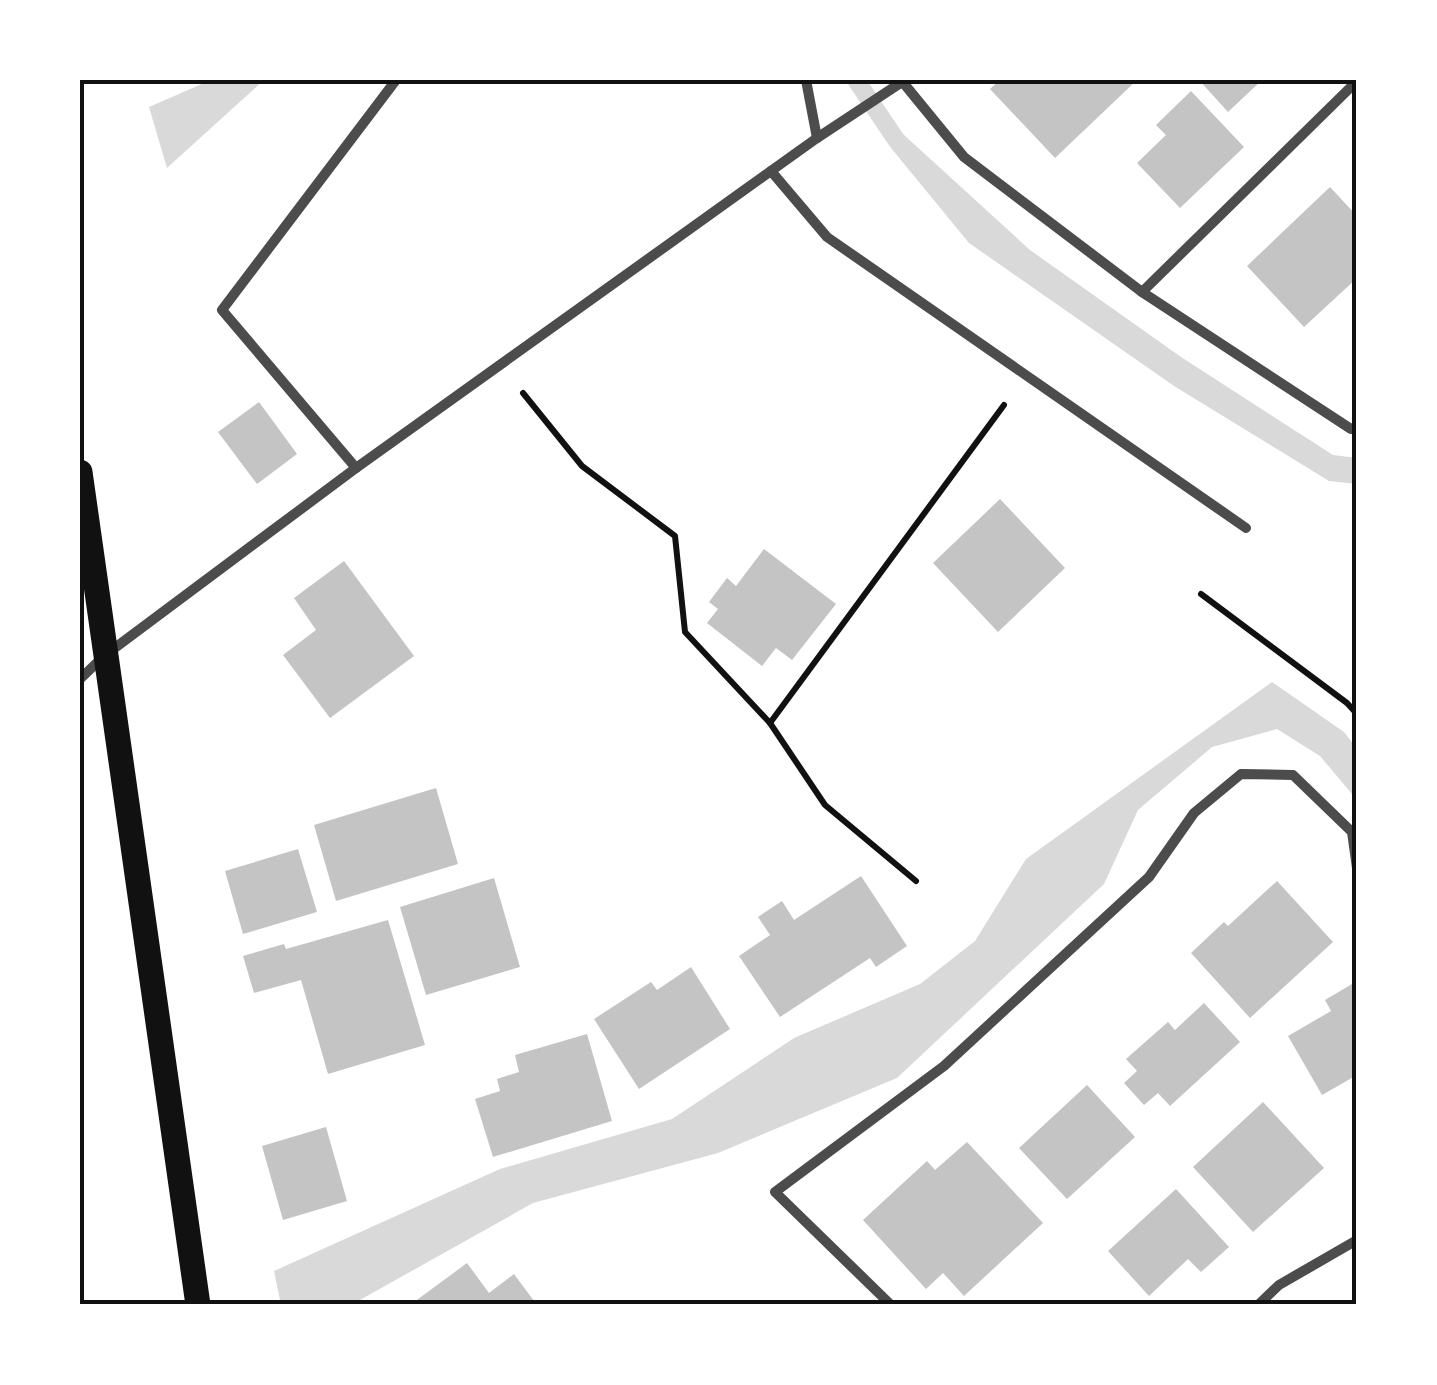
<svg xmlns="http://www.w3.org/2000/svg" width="1437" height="1385" viewBox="0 0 1437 1385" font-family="'DejaVu Sans',sans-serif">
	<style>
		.water { fill: #d9d9d9 }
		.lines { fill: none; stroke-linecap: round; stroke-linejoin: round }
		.stream { stroke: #d9d9d9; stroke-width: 18 }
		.building { fill: #c4c4c4 }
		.path { stroke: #111; stroke-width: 6 }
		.minor { stroke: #4c4c4c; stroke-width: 10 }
		.primary { stroke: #111; stroke-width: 25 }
		.neatline { fill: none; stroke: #111; stroke-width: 4 }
	</style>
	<rect width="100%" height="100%" fill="#fff"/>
	<g class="water">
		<path d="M 211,80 L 264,80 L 167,168 L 149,107 Z"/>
		<path d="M 903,134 L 1030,250 L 1181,357 L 1333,455 L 1357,458 L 1357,484 L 1329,481 L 1174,386 L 969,243 L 891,148 Z"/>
		<path d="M 1272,682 L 1344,732 L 1357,749 L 1357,800 L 1320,756 L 1277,729 L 1212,747 L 1138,810 L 1104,884 L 897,1078 L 718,1153 L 533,1203 L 351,1305 L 281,1305 L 274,1271 L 500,1169 L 672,1119 L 794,1038 L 920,984 L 975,941 L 1026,859 Z"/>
	</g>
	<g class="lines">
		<path class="stream" d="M 856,80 L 897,141"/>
	</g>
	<g class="building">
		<path d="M 1000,80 L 1137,80 L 1055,158 L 990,89 Z"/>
		<path d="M 1199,80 L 1262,80 L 1228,112 Z"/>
		<path d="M 1191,91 L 1244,147 L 1180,208 L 1137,163 L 1166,135 L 1156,125 Z"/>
		<path d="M 1330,187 L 1357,216 L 1357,278 L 1304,327 L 1247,266 Z"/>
		<path d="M 259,402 L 297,454 L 257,484 L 218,432 Z"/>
		<path d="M 1000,499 L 1065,568 L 998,632 L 933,563 Z"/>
		<path d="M 764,549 L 836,604 L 792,660 L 776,648 L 762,666 L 707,623 L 718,609 L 709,602 L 727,578 L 736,586 Z"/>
		<path d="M 344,561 L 414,656 L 330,718 L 283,655 L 316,630 L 294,598 Z"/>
		<path d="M 436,788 L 458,864 L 336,901 L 314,825 Z"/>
		<path d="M 298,849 L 317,912 L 243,934 L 225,871 Z"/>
		<path d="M 861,876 L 907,946 L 876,967 L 870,958 L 780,1017 L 739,956 L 770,935 L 758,917 L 782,901 L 794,920 Z"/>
		<path d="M 494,878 L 520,967 L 426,995 L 400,907 Z"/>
		<path d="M 1277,881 L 1333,942 L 1250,1018 L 1191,953 L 1224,922 L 1228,926 Z"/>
		<path d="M 388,920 L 425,1045 L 328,1074 L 301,980 L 254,993 L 243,956 L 284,944 L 286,949 Z"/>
		<path d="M 691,967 L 730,1029 L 639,1089 L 594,1019 L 651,982 L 657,990 Z"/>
		<path d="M 1357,981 L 1357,1075 L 1322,1095 L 1288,1036 L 1331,1011 L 1325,1000 Z"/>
		<path d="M 1204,1003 L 1240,1042 L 1170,1106 L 1158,1093 L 1144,1105 L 1124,1083 L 1137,1071 L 1126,1059 L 1168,1022 L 1175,1030 Z"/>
		<path d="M 587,1034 L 612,1121 L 493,1157 L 475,1099 L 500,1091 L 497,1079 L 519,1072 L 515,1055 Z"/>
		<path d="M 1087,1085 L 1135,1137 L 1067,1199 L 1019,1148 Z"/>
		<path d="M 1263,1102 L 1324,1168 L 1253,1232 L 1193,1167 Z"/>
		<path d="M 326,1127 L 347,1201 L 283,1220 L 262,1146 Z"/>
		<path d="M 967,1142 L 1043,1223 L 964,1296 L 943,1273 L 926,1289 L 863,1220 L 927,1161 L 935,1170 Z"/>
		<path d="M 1176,1189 L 1229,1247 L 1201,1272 L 1188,1259 L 1149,1296 L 1108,1251 Z"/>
		<path d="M 467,1263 L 489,1293 L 514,1274 L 537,1305 L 410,1305 Z"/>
	</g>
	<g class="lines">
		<g class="path">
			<path d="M 523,393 L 582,466 L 675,536 L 685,632 L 770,723 L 825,805 L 916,881"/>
			<path d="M 1201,594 L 1347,703 L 1357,714"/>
			<path d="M 770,723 L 1004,405"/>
		</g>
		<g class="minor">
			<path d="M 806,80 L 817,138"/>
			<path d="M 901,80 L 964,157 L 1142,292 L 1351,429 L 1357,429"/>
			<path d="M 771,171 L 827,237 L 1246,528"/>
			<path d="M 1142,292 L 1357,81"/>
			<path d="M 356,468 L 222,310 L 396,80"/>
			<path d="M 80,679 L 104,656 L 356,468 L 817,138 L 905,80"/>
			<path d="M 891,1305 L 775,1192 L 944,1066 L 1149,877 L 1194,813 L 1241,774 L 1293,775 L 1352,832 L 1357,868"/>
			<path d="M 1258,1305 L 1279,1285 L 1357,1240"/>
		</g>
		<path class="primary" d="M 80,472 L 198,1305"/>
	</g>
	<rect width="1437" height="1385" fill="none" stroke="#ffffff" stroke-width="165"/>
	<rect x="82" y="82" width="1272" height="1220" class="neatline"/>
</svg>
